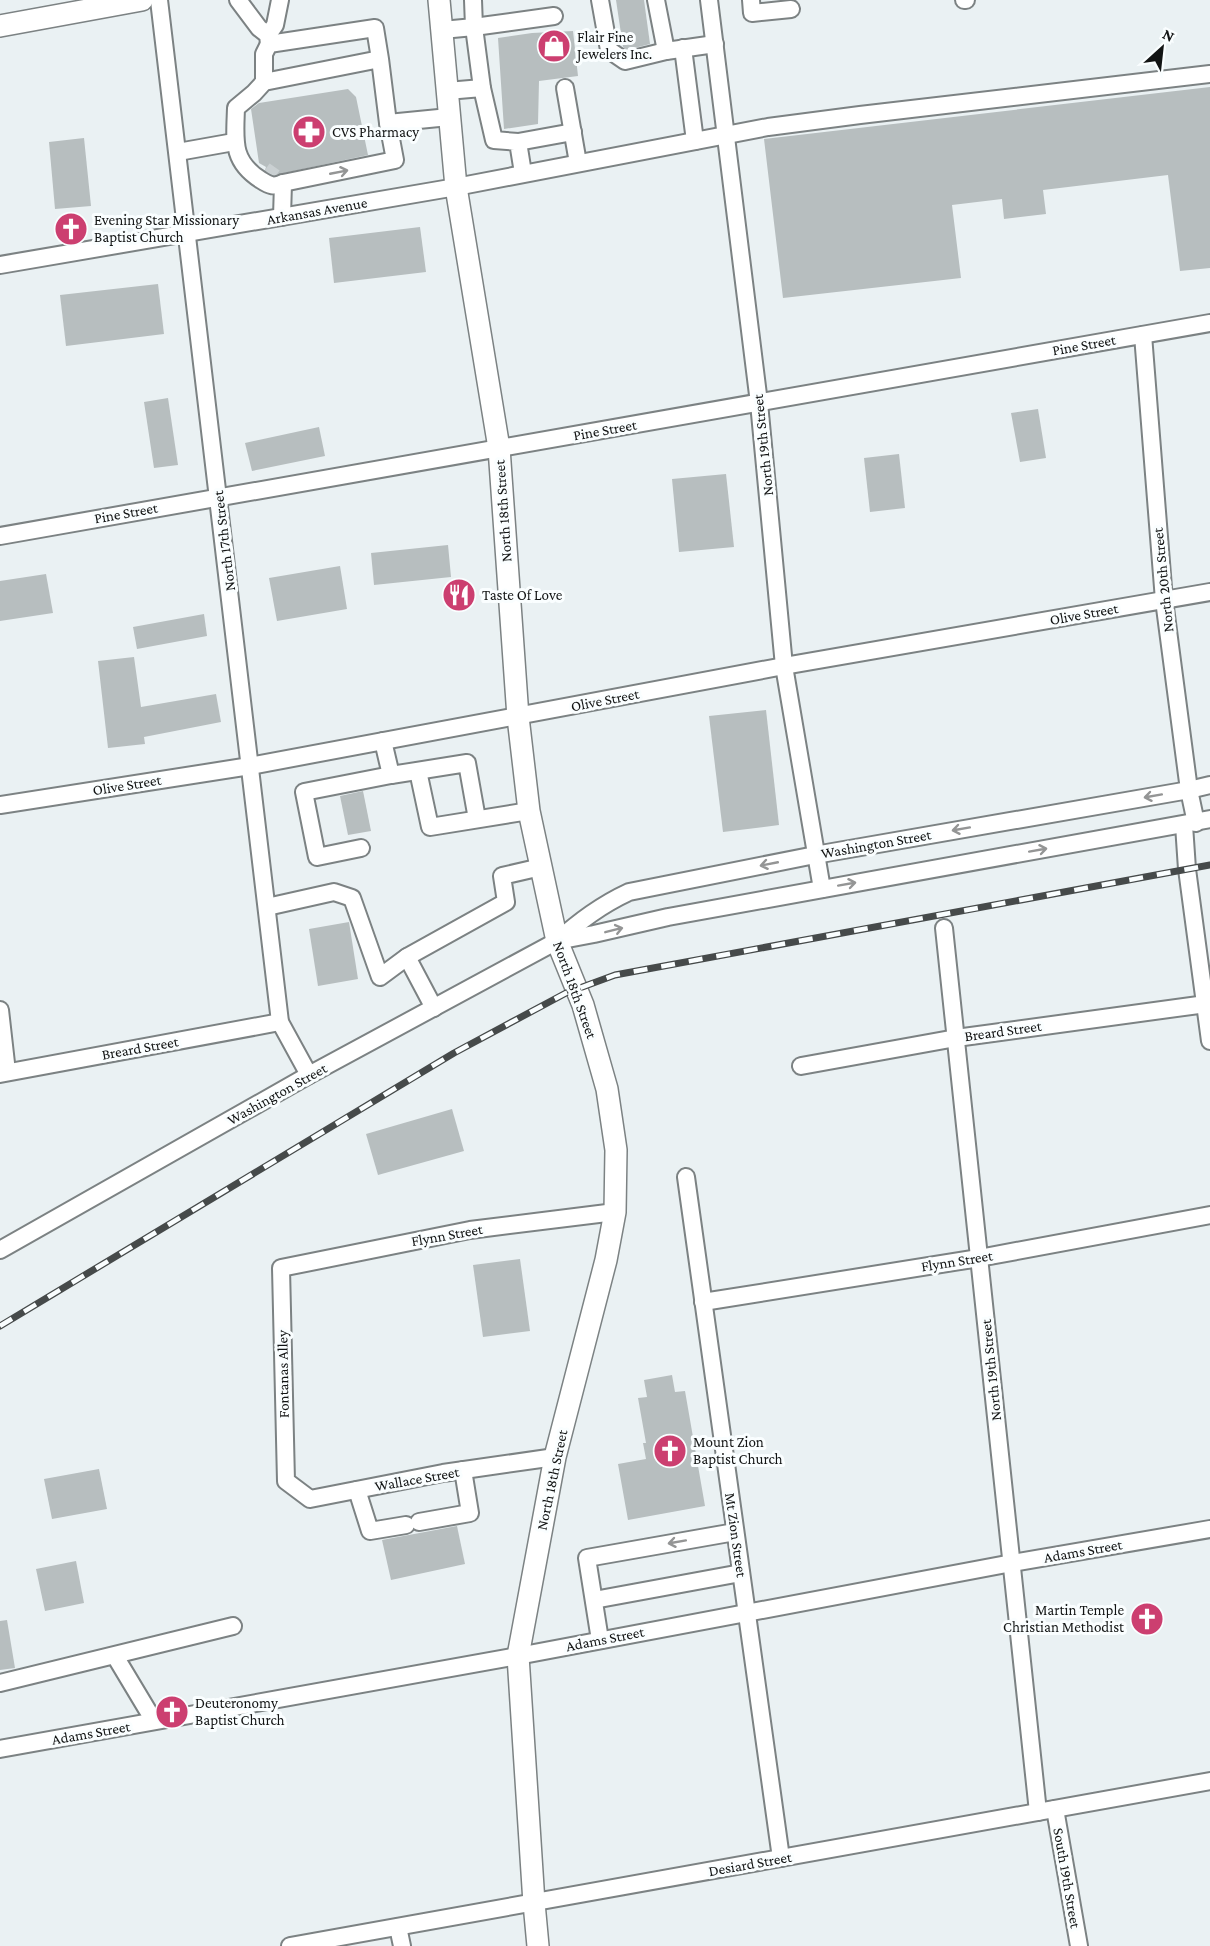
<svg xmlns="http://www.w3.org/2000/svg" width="1210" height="1946" viewBox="0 0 1210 1946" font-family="'Crimson Pro',serif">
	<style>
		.building { fill: #b7bebf }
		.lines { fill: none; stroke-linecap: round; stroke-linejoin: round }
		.minor-tunnel { stroke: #cad0d2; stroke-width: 16; stroke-dasharray: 16 8; stroke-linecap: butt }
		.minor-casing { stroke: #7c8283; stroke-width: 20 }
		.major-casing { stroke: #7c8283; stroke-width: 24 }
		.minor { stroke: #fff; stroke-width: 16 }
		.major { stroke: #fff; stroke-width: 21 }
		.rail-casing { stroke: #464a4a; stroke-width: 7 }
		.rail { stroke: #fafeff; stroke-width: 4.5; stroke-dasharray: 14; stroke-linecap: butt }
		.oneway { stroke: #949595 }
		.labels { text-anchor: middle; stroke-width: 6; stroke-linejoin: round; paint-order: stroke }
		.poi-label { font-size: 15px; fill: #121414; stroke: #fafeff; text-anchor: start }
		.street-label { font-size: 15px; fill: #121414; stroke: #fafeff }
	</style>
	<rect width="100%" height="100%" fill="#eaf1f3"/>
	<g class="building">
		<path d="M 616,0 L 644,0 L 650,44 L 627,50 L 623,47 Z"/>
		<path d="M 573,31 L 578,76 L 539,81 L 538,124 L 504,129 L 498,38 L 532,33 Z"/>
		<path d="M 1210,87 L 1210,268 L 1180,271 L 1168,175 L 1043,190 L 1046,214 L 1004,219 L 1002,199 L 952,205 L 961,278 L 783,298 L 764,139 Z"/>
		<path d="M 348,89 L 356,97 L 368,155 L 275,175 L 265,170 L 266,167 L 259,163 L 251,109 L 259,103 Z"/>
		<path d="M 84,138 L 91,206 L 55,209 L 49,142 Z"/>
		<path d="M 420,227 L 426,272 L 334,283 L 329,238 Z"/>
		<path d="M 158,284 L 164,334 L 66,346 L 60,295 Z"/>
		<path d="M 168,398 L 178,465 L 154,468 L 144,402 Z"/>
		<path d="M 1038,409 L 1046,458 L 1020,462 L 1011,413 Z"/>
		<path d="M 319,427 L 325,456 L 252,471 L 245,443 Z"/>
		<path d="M 899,454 L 905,508 L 870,512 L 864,458 Z"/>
		<path d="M 726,474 L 734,547 L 679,552 L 672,479 Z"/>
		<path d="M 448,545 L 451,577 L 374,585 L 371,553 Z"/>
		<path d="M 340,566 L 347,609 L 277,621 L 269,578 Z"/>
		<path d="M 46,574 L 53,613 L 0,621 L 0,581 Z"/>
		<path d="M 204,614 L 207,636 L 137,649 L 133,627 Z"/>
		<path d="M 134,657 L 141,707 L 216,694 L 221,722 L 144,737 L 145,744 L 108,748 L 98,661 Z"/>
		<path d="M 766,710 L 779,825 L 723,832 L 709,716 Z"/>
		<path d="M 363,791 L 371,831 L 348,835 L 340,796 Z"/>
		<path d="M 349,922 L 358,979 L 318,986 L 309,929 Z"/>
		<path d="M 452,1109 L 464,1151 L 378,1175 L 366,1134 Z"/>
		<path d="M 520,1259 L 530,1331 L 483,1337 L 473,1265 Z"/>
		<path d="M 672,1375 L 675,1392 L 685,1391 L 705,1506 L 628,1520 L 618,1464 L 646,1459 L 643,1443 L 646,1443 L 638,1398 L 647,1397 L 644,1380 Z"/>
		<path d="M 99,1469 L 107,1509 L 52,1519 L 44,1479 Z"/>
		<path d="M 457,1526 L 465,1564 L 391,1580 L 382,1540 Z"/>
		<path d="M 76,1561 L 84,1603 L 45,1611 L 36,1569 Z"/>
		<path d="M 7,1620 L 15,1668 L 0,1670 L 0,1621 Z"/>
	</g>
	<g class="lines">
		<path class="minor-tunnel" d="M 265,170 L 275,177"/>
		<defs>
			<g id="minor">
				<path d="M 159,0 L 280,1022 L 309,1075"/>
				<path d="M 238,0 L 259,28 L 268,35 L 269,44"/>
				<path d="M 600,0 L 609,50 L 625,61 L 666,51 L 715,44"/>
				<path d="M 656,0 L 666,51"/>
				<path d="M 709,0 L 759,403 L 784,666 L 822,889"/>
				<path d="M 751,0 L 752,13 L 791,9"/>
				<path d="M 964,0 L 966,0"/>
				<path d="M 442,30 L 474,27 L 473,0"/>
				<path d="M 268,35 L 275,25 L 280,0"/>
				<path d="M 683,48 L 695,141"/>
				<path d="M 264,82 L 264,54 L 269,44 L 375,28 L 380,59 L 264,82 L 254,93 L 236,108 C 235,140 231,161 261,180 C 270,186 274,187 283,183 L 395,160 L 388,123 L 380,59"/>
				<path d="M 482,88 L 494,140 L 518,142 L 523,173"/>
				<path d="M 565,88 L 578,163"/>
				<path d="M 447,91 L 482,88 L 474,27 L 554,16"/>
				<path d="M 388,123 L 449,117"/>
				<path d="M 518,142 L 573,132"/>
				<path d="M 178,152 L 234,142"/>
				<path d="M 282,217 L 283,183"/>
				<path d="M 0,265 L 456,187 L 768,127 L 860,115 L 1210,74"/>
				<path d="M 1143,335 L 1164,600 L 1189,790 L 1196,823"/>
				<path d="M 0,536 L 1210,323"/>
				<path d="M 383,741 L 391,775"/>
				<path d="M 418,771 L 430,827 L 529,811"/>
				<path d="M 0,805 L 250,766 L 784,666 L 1210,592"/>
				<path d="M 1184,825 L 1187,869 L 1210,1041"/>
				<path d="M 361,848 L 317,857 L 304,792 L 391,775 L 467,763 L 477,819"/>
				<path d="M 267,907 L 334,892 L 352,898 L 380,977 L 407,957"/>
				<path d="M 944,928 L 1038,1812"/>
				<path d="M 557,941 L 594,934 L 668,917 L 1210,819"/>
				<path d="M 434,1008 L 407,957 L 506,902 L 502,876 L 541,867"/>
				<path d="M 0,1010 L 7,1072"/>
				<path d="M 801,1066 L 956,1038 L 1206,1004"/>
				<path d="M 0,1074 L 280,1022"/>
				<path d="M 686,1177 L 781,1858"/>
				<path d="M 0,1250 L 309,1075 L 557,941 C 580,921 601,905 629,892 L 815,855 L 1189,790 L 1210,785"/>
				<path d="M 703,1302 L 979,1258 L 1210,1215"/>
				<path d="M 555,1457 L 443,1473 L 310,1499 L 286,1481 L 281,1268 L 470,1230 L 615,1212"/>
				<path d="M 357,1490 L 370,1531 L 406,1525"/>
				<path d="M 419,1522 L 470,1513 L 463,1470"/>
				<path d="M 594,1600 L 741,1573"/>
				<path d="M 600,1640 L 587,1558 L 735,1532"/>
				<path d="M 115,1656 L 154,1721"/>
				<path d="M 0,1683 L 233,1626"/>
				<path d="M 0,1749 L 518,1656 L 1012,1563 L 1210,1529"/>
				<path d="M 1055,1809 L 1079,1946"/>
				<path d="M 398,1927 L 402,1946"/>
				<path d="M 290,1946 L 1210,1781"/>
			</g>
			<g id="major">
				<path d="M 439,0 L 456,187 L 499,448 L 518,717 L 529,811 L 557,941 L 583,1005 L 607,1089 L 616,1150 L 615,1212 L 606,1260 L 555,1457 L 518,1656 L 534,1903 L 538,1946"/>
				<path d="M 0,26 L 142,0"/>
			</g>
		</defs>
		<use href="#minor" class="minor-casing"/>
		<use href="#major" class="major-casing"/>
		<use href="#minor" class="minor"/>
		<use href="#major" class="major"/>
		<defs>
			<path id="rail" d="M 0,1326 L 454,1053 L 566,993 L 615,975 L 1210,865"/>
		</defs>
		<use href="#rail" class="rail-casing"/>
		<use href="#rail" class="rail"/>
	</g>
	<defs><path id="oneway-shaft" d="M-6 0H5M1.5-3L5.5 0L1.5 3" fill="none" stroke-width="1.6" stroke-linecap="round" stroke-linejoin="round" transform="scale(1.5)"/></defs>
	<g class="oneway">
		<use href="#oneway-shaft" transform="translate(339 172) rotate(-11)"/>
		<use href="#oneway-shaft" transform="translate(1153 796) rotate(170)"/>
		<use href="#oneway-shaft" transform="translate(961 829) rotate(170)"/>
		<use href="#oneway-shaft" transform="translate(1038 850) rotate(-10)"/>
		<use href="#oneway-shaft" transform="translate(769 864) rotate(169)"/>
		<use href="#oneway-shaft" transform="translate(847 884) rotate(-10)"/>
		<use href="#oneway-shaft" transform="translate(614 930) rotate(-14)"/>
		<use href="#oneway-shaft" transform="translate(677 1542) rotate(170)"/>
	</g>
	<defs>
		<symbol id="shop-disc" viewBox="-11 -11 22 22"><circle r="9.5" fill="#cc3f70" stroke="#fafeff"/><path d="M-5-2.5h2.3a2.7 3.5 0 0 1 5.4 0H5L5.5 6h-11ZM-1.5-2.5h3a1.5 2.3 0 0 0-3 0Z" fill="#fff"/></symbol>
		<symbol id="pharmacy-disc" viewBox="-11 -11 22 22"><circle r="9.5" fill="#cc3f70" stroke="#fafeff"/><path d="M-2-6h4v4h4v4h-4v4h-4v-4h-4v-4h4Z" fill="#fff"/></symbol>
		<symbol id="church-disc" viewBox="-11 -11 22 22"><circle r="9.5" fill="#cc3f70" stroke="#fafeff"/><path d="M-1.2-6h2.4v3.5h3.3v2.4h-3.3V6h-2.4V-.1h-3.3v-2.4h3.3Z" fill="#fff"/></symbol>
		<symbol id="restaurant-disc" viewBox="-11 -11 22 22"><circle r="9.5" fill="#cc3f70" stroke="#fafeff"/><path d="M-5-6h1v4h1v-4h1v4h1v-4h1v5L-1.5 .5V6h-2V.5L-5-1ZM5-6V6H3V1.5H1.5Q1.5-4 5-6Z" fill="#fff"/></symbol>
	</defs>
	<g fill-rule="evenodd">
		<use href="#shop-disc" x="535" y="27" width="38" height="38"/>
		<use href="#pharmacy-disc" x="290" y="113" width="38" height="38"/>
		<use href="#church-disc" x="52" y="210" width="38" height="38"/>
		<use href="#restaurant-disc" x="440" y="576" width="38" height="38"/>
		<use href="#church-disc" x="651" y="1432" width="38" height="38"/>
		<use href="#church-disc" x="1128" y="1600" width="38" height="38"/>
		<use href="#church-disc" x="153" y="1693" width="38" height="38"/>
	</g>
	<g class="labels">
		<g class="poi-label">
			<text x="577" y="42">Flair Fine<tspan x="577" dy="17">Jewelers Inc.</tspan></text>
			<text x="332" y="137">CVS Pharmacy</text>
			<text x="94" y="225">Evening Star Missionary<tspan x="94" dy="17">Baptist Church</tspan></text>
			<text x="482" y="600">Taste Of Love</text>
			<text x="693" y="1447">Mount Zion<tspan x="693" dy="17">Baptist Church</tspan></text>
			<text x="1124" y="1615" text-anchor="end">Martin Temple<tspan x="1124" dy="17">Christian Methodist</tspan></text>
			<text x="195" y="1708">Deuteronomy<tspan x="195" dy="17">Baptist Church</tspan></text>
		</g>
		<g class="street-label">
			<text transform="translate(317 211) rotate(-10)" y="5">Arkansas Avenue</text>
			<text transform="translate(1084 345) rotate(-10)" y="5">Pine Street</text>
			<text transform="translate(605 430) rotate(-10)" y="5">Pine Street</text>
			<text transform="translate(763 445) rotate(-96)" y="5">North 19th Street</text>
			<text transform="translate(503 511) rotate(-94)" y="5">North 18th Street</text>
			<text transform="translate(126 513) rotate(-10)" y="5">Pine Street</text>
			<text transform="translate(224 541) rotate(-97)" y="5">North 17th Street</text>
			<text transform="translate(1163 580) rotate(-96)" y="5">North 20th Street</text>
			<text transform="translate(1084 614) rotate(-10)" y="5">Olive Street</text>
			<text transform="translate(605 700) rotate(-11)" y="5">Olive Street</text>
			<text transform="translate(127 785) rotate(-9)" y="5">Olive Street</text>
			<text transform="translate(876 844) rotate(-10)" y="5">Washington Street</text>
			<text transform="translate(575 990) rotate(70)" y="5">North 18th Street</text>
			<text transform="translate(1003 1031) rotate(-8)" y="5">Breard Street</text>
			<text transform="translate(140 1048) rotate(-10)" y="5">Breard Street</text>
			<text transform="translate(277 1094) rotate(-29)" y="5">Washington Street</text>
			<text transform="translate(447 1235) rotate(-10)" y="5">Flynn Street</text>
			<text transform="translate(957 1261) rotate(-9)" y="5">Flynn Street</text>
			<text transform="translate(991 1370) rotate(-96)" y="5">North 19th Street</text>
			<text transform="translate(283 1374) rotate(-91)" y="5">Fontanas Alley</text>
			<text transform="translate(417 1479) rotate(-10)" y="5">Wallace Street</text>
			<text transform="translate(552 1480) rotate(-78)" y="5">North 18th Street</text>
			<text transform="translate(736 1535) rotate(82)" y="5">Mt Zion Street</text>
			<text transform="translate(1083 1551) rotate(-10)" y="5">Adams Street</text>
			<text transform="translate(605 1639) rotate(-11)" y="5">Adams Street</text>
			<text transform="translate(91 1733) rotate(-10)" y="5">Adams Street</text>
			<text transform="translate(750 1864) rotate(-10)" y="5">Desiard Street</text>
			<text transform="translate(1067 1878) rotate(80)" y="5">South 19th Street</text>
		</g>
	</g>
	<g transform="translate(1162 48) rotate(27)" stroke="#fafeff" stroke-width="4.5" paint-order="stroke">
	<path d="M0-4.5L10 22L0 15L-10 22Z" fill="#121414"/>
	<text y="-9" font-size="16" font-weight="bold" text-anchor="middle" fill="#121414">N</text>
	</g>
</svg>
